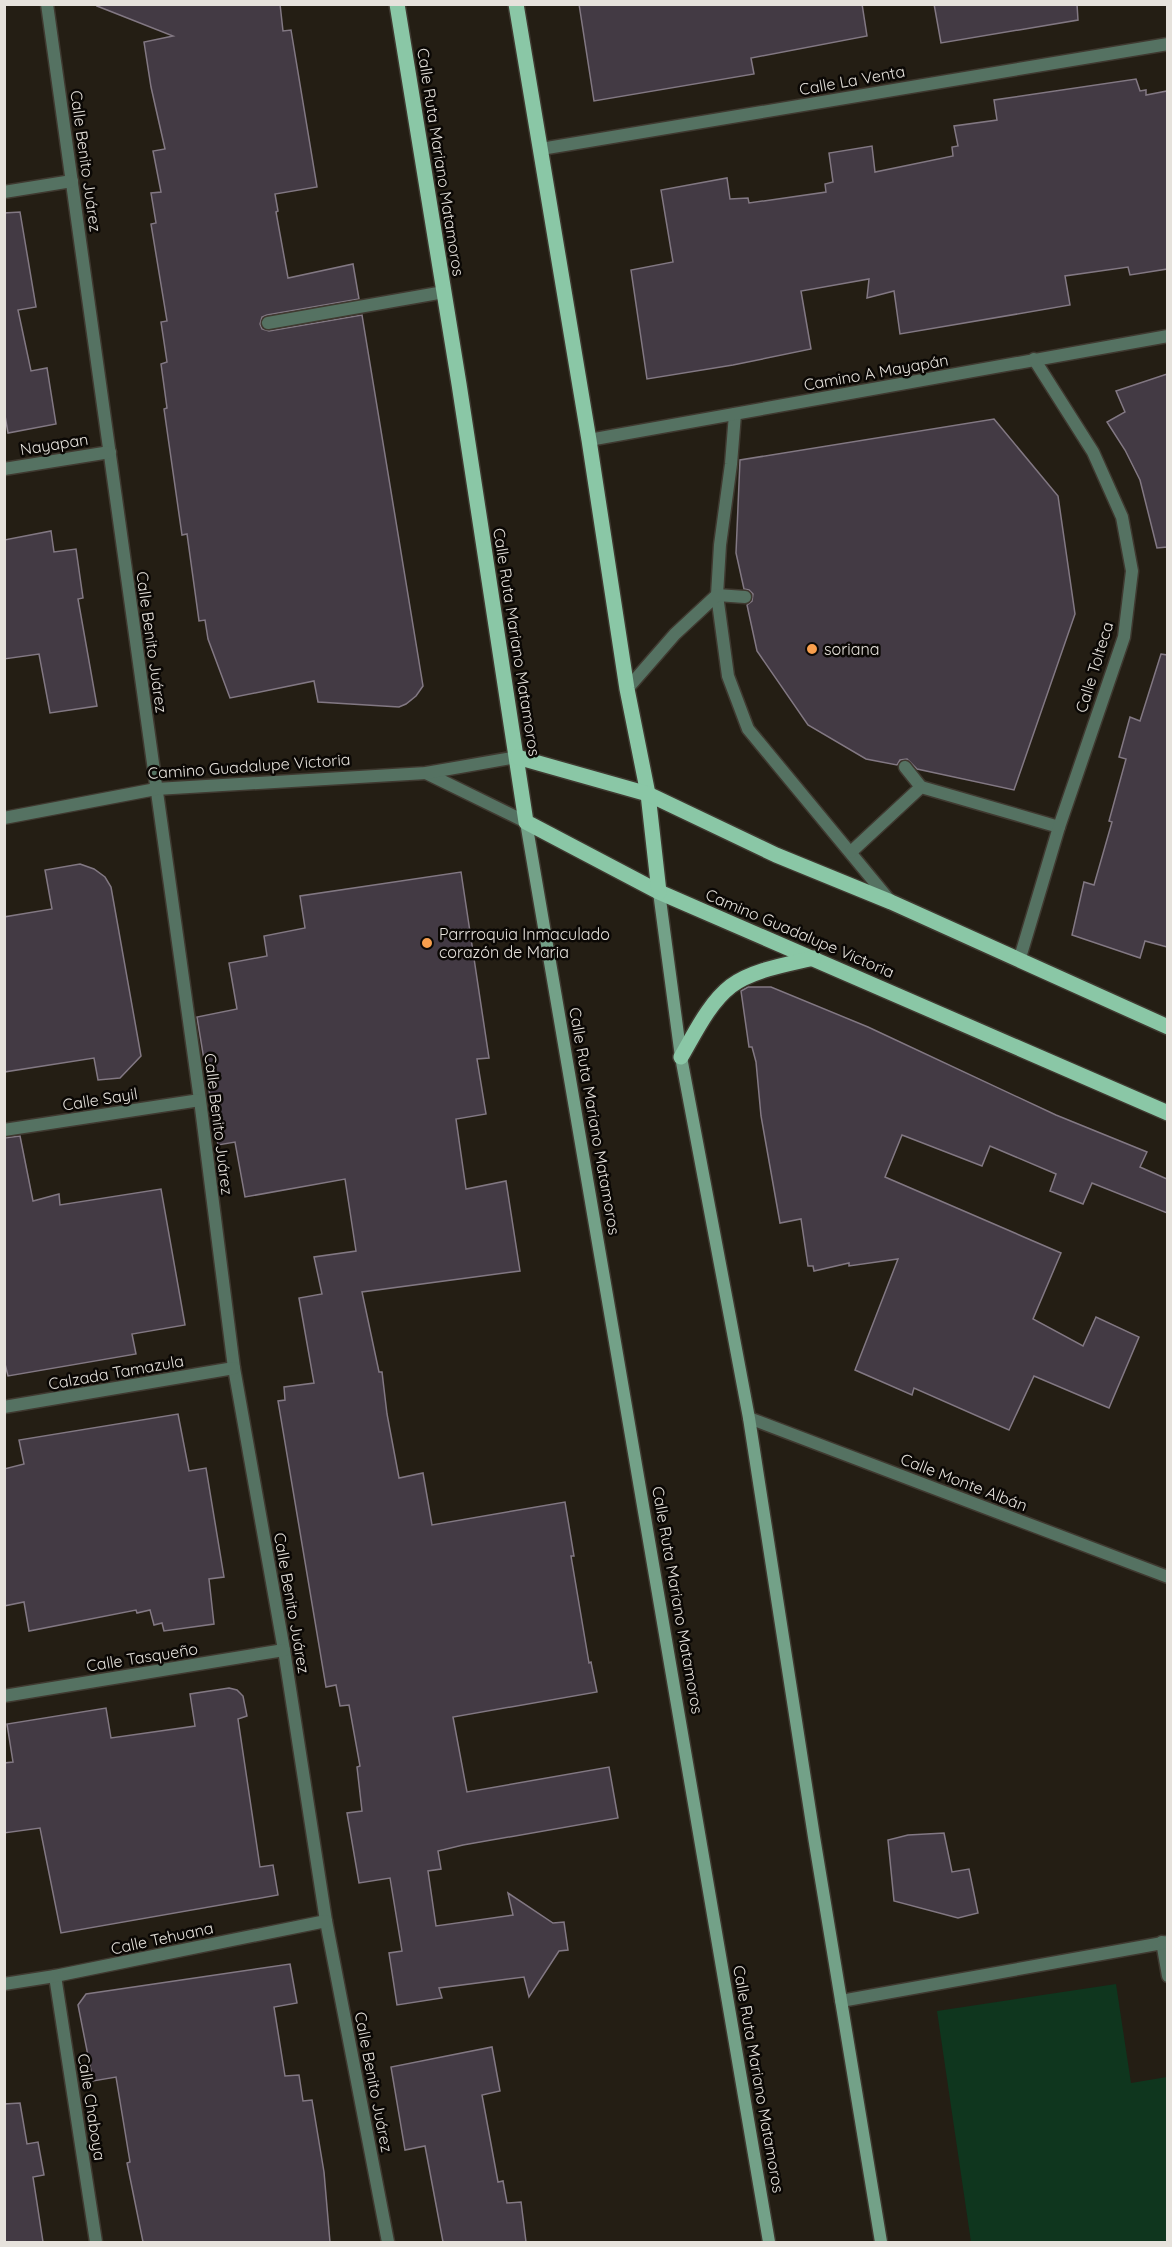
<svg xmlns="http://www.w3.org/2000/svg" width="1172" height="2247" viewBox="0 0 1172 2247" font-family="Quicksand,sans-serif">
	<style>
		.green { fill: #0f361e }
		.building { fill: #433a44; stroke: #827883; stroke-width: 1.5 }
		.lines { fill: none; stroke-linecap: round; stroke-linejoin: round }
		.lane-casing { stroke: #3f3930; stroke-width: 15 }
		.street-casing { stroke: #3f3930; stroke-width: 15 }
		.secondary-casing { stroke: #3f3930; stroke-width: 15 }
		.primary-casing { stroke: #3f3930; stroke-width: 18 }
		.lane { stroke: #557262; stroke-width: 12 }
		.street { stroke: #557262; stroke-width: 12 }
		.secondary { stroke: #73a188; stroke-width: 12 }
		.primary { stroke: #8ac7a6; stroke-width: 15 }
		.poi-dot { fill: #f99f4d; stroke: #0b0805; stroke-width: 2 }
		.labels { text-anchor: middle; stroke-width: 5; stroke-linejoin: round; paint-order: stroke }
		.street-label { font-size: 16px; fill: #e6e2dc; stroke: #0b0805 }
		.poi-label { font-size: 16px; fill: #e6e2dc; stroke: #0b0805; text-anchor: start }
	</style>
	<rect width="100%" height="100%" fill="#241e14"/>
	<path class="green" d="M 1116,1984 L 1131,2083 L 1167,2077 L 1167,2242 L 971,2242 L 937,2011 Z"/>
	<g class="building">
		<path d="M 98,4 L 280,4 L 283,31 L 291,30 L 317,187 L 275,194 L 278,211 L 276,212 L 288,278 L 353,264 L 359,299 L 267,315 L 262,317 L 260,324 L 262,329 L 269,331 L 362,315 L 423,686 L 416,696 L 406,704 L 399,707 L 318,702 L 314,681 L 230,698 L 208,639 L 205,620 L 199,621 L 187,534 L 182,535 L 164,409 L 167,408 L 161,364 L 167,362 L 161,322 L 167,321 L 151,224 L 156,223 L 151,193 L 161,192 L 153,151 L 165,149 L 151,87 L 144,42 L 173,36 L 97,6 Z"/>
		<path d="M 579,4 L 862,4 L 867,36 L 751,58 L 754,74 L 594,101 Z"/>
		<path d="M 934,4 L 1077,4 L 1078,20 L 941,43 Z"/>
		<path d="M 1136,79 L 1140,91 L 1146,90 L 1146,95 L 1167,91 L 1167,269 L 1130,275 L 1128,267 L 1065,276 L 1070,305 L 900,334 L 894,291 L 867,298 L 869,279 L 801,291 L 811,349 L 733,365 L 647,379 L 631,270 L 673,262 L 661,190 L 727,178 L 730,199 L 748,198 L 749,203 L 826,192 L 825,184 L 833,182 L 829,153 L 872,146 L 875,172 L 953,156 L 952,147 L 958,146 L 954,126 L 997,120 L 994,100 Z"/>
		<path d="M 20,212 L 36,307 L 18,310 L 31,371 L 47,368 L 56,424 L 8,433 L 4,410 L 4,213 Z"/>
		<path d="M 1167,374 L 1167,547 L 1157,548 L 1140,480 L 1125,450 L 1107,422 L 1125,412 L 1116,391 Z"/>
		<path d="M 994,419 L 1058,496 L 1075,614 L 1014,790 L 917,769 L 907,759 L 900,760 L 897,765 L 866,759 L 808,725 L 757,651 L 747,605 L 752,601 L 753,594 L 749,590 L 744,589 L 736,553 L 740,460 Z"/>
		<path d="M 51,531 L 54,552 L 76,549 L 83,598 L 78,599 L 97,706 L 50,713 L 39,654 L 4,659 L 4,540 Z"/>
		<path d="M 1161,654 L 1167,655 L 1167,947 L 1145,941 L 1140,958 L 1072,935 L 1084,882 L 1094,885 L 1112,822 L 1109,821 L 1126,759 L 1119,757 L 1130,717 L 1140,721 Z"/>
		<path d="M 80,864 L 94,869 L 105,877 L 111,887 L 141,1056 L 120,1078 L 98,1080 L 94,1058 L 4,1072 L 4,917 L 52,909 L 45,870 Z"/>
		<path d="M 461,872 L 489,1058 L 477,1059 L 486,1114 L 456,1119 L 466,1189 L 506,1181 L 520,1271 L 362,1292 L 379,1372 L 382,1372 L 387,1414 L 399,1478 L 423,1473 L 432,1525 L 565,1502 L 574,1556 L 571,1556 L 589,1663 L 591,1662 L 597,1692 L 453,1717 L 467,1792 L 609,1767 L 618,1818 L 463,1845 L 438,1851 L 441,1869 L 428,1871 L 436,1926 L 513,1915 L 508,1893 L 553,1923 L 564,1922 L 568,1950 L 559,1951 L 529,1997 L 524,1977 L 439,1988 L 442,1998 L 397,2005 L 389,1953 L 402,1951 L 390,1878 L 359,1883 L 347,1813 L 362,1811 L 357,1767 L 360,1766 L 349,1705 L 340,1706 L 336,1685 L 326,1687 L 278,1401 L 285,1400 L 284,1387 L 314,1383 L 299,1298 L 322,1294 L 314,1257 L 356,1251 L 345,1179 L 245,1197 L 235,1142 L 218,1145 L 197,1017 L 237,1009 L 229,963 L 267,956 L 264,936 L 305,928 L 300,896 Z"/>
		<path d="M 748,987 L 771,987 L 868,1027 L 1056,1115 L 1147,1152 L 1140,1167 L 1167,1179 L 1167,1213 L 1092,1183 L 1083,1204 L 1050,1191 L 1056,1174 L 990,1146 L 982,1166 L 902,1135 L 885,1177 L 1061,1253 L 1033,1319 L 1083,1346 L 1096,1317 L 1139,1337 L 1109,1408 L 1034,1376 L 1009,1430 L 914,1388 L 912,1395 L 855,1370 L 898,1259 L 849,1266 L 849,1263 L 814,1271 L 813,1266 L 808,1266 L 801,1219 L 780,1223 L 761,1116 L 756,1062 L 752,1047 L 749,1047 L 741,991 Z"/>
		<path d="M 20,1136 L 33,1201 L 59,1194 L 60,1205 L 161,1189 L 185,1325 L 132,1334 L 136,1354 L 8,1376 L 4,1360 L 4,1138 Z"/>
		<path d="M 178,1414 L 189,1471 L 206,1468 L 224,1577 L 209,1579 L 214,1624 L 164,1631 L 162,1623 L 154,1625 L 150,1610 L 137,1613 L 136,1610 L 29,1631 L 24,1602 L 4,1606 L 4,1469 L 24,1464 L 19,1440 Z"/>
		<path d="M 229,1688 L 237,1690 L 243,1696 L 247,1716 L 238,1719 L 260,1867 L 273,1865 L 278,1895 L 61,1933 L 40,1828 L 4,1833 L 4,1763 L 13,1762 L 7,1724 L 106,1708 L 111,1738 L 195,1726 L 190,1694 Z"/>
		<path d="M 944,1833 L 952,1872 L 969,1869 L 978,1913 L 958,1918 L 894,1901 L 888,1840 L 908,1835 Z"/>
		<path d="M 290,1964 L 297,2003 L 274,2007 L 285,2076 L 299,2075 L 303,2101 L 312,2100 L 324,2172 L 330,2242 L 143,2242 L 127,2163 L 130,2162 L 116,2077 L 93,2081 L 78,2005 L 86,1994 Z"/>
		<path d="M 492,2047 L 500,2091 L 482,2095 L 498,2182 L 503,2181 L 507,2203 L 521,2202 L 526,2242 L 443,2242 L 425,2146 L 405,2150 L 391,2067 Z"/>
		<path d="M 20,2103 L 27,2144 L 38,2142 L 44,2175 L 33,2177 L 43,2242 L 4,2242 L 4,2104 Z"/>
	</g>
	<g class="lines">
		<defs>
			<g id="lane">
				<path d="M 268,323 L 444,292"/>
				<path d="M 735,414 L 731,464 L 720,545 L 717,595 L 728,676 L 748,729 L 891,902"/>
				<path d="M 627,689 L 675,634 L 717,595 L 745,597"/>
				<path d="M 905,767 L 921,787"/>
				<path d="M 851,852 L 921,787 L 1059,827"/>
				<path d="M 1162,1942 L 1168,1976"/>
				<path d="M 841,2001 L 1168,1942"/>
			</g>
			<g id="street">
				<path d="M 47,4 L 200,1100 L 234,1368 L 284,1650 L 326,1921 L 388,2242"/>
				<path d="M 541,149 L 1168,44"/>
				<path d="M 4,192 L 72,181"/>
				<path d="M 589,440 L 1168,336"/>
				<path d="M 4,469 L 110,452"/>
				<path d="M 426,773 L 526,822"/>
				<path d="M 4,818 L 156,789 L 426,773 L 517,757"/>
				<path d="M 1019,961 L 1059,827 L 1124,637 L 1132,571 L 1122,517 L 1093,452 L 1034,359"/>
				<path d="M 4,1130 L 200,1100"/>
				<path d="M 4,1407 L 234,1368"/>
				<path d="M 749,1418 L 1168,1577"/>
				<path d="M 4,1696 L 284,1650"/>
				<path d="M 55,1976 L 96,2242"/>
				<path d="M 4,1984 L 55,1976 L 326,1921"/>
			</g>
			<g id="secondary">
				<path d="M 526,822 L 769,2242"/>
				<path d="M 659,892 L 681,1057 L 749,1418 L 814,1837 L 881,2242"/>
			</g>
			<g id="primary">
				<path d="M 397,4 L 459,384 L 526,822 L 659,892 L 1168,1113"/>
				<path d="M 516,4 L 589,440 L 627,689 L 648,794 L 659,892"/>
				<path d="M 517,757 L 648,794 L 776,855 L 891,902 L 1168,1027"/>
				<path d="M 681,1057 C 695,1033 709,1003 731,986 C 752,970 789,964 814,958"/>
			</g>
		</defs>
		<use href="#lane" class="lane-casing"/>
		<use href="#street" class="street-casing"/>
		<use href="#secondary" class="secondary-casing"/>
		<use href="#primary" class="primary-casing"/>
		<use href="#lane" class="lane"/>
		<use href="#street" class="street"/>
		<use href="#secondary" class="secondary"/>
		<use href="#primary" class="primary"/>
	</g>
	<g class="poi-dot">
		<circle cx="812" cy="649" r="6"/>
		<circle cx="427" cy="943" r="6"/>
	</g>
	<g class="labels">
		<g class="street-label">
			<text transform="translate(852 80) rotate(-10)" y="6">Calle La Venta</text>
			<text transform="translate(86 161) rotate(82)" y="6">Calle Benito Juárez</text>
			<text transform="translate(441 162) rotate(81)" y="6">Calle Ruta Mariano Matamoros</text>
			<text transform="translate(876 372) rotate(-10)" y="6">Camino A Mayapán</text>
			<text transform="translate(54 444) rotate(-9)" y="6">Nayapan</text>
			<text transform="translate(152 642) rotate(82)" y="6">Calle Benito Juárez</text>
			<text transform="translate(517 642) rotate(81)" y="6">Calle Ruta Mariano Matamoros</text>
			<text transform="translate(1094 667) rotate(-73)" y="6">Calle Tolteca</text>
			<text transform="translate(249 766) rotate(-4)" y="6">Camino Guadalupe Victoria</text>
			<text transform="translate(800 933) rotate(23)" y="6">Camino Guadalupe Victoria</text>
			<text transform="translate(100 1099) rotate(-9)" y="6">Calle Sayil</text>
			<text transform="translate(595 1121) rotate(80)" y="6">Calle Ruta Mariano Matamoros</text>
			<text transform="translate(219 1124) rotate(83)" y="6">Calle Benito Juárez</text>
			<text transform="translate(116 1372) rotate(-10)" y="6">Calzada Tamazula</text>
			<text transform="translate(964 1482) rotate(21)" y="6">Calle Monte Albán</text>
			<text transform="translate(678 1600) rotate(80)" y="6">Calle Ruta Mariano Matamoros</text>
			<text transform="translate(292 1603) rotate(80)" y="6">Calle Benito Juárez</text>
			<text transform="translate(142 1657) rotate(-9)" y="6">Calle Tasqueño</text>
			<text transform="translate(162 1938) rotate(-12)" y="6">Calle Tehuana</text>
			<text transform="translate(759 2079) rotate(80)" y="6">Calle Ruta Mariano Matamoros</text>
			<text transform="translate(374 2082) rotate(79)" y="6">Calle Benito Juárez</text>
			<text transform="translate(92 2107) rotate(81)" y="6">Calle Chaboya</text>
		</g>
		<g class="poi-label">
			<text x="824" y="655">soriana</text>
			<text x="439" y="940">Parrroquia Inmaculado<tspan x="439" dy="18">corazón de Maria</tspan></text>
		</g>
	</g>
	<rect width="1172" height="2247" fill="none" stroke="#e6e2dc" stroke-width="12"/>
</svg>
